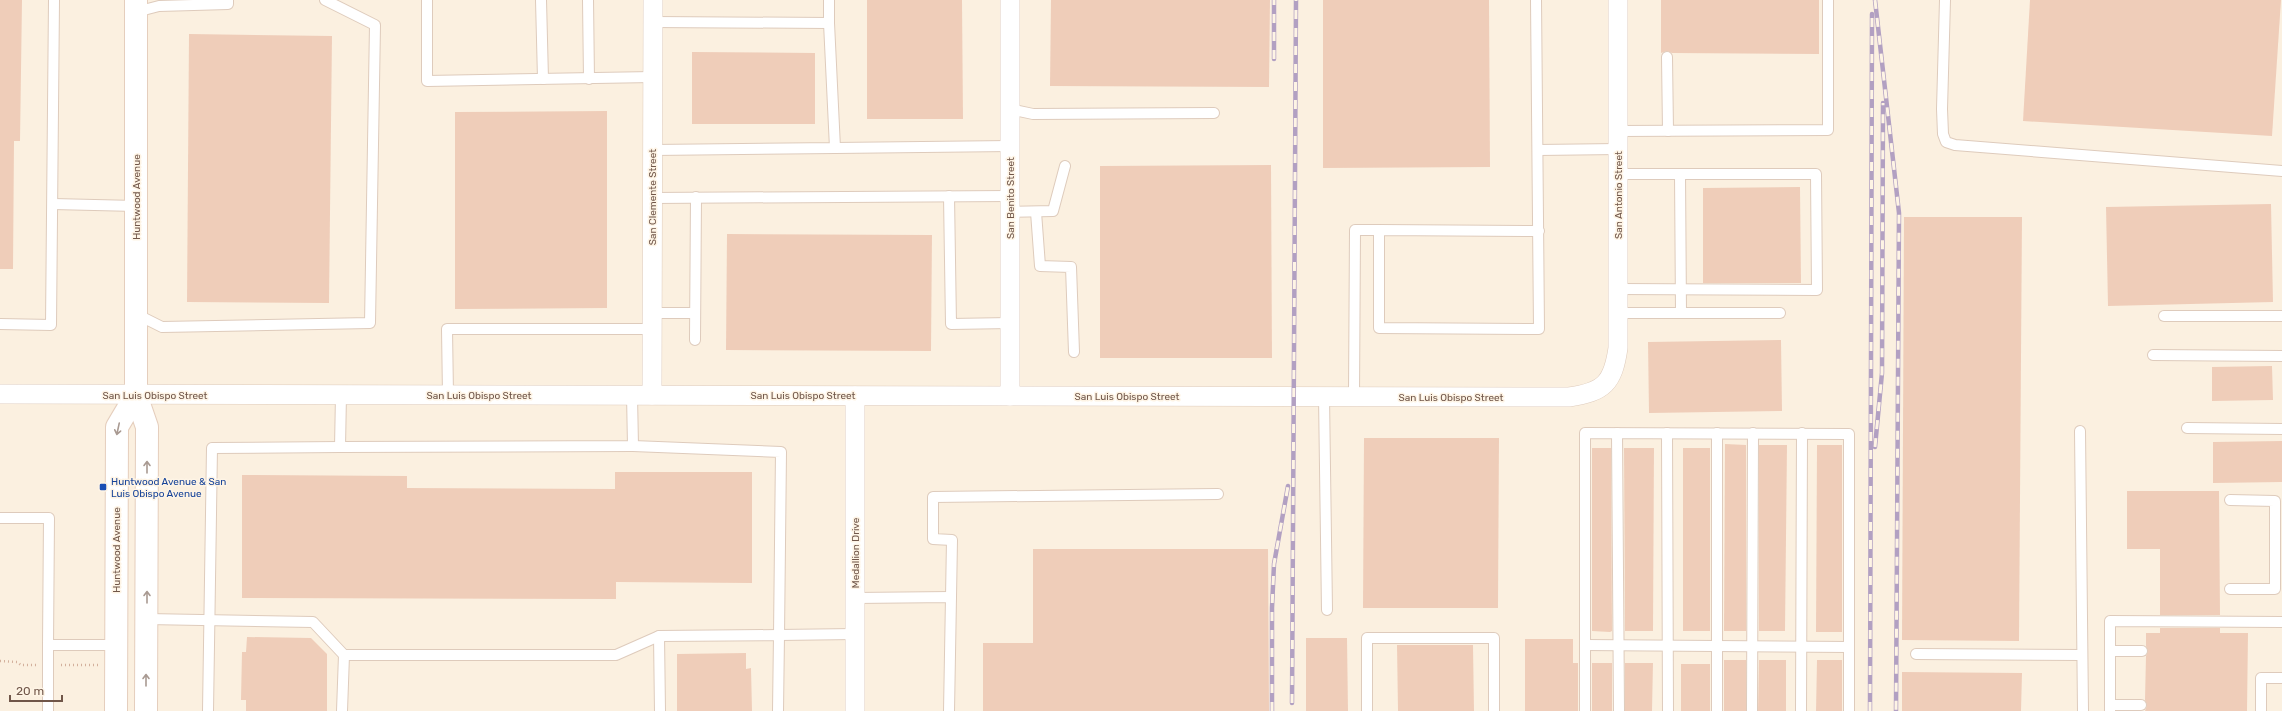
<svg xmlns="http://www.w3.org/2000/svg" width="2282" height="711" viewBox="0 0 2282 711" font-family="Rubik,sans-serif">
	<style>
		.building { fill: #efcdb9 }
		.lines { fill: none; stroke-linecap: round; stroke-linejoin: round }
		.lane-casing { stroke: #decbbc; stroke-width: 12 }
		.street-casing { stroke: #decbbc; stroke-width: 20 }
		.secondary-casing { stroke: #e5cebd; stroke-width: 24 }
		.path { stroke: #d3b09c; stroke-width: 2.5; stroke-dasharray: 1 3; stroke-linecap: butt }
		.lane { stroke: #fff; stroke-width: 10 }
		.street { stroke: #fff; stroke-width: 19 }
		.secondary { stroke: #fff; stroke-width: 22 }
		.rail-casing { stroke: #b2a0c2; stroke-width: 4.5 }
		.rail { stroke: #fef4e5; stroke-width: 3; stroke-dasharray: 9; stroke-linecap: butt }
		.oneway { stroke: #a99a92 }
		.transit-dot { fill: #1a4fb4; stroke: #fef4e5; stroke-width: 1.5 }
		.labels { text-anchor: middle; stroke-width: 3; stroke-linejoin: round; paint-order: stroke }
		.street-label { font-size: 10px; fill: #705649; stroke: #fef4e5 }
		.transit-label { font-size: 10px; fill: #164399; stroke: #fef4e5; text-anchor: start }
	</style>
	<rect width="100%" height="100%" fill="#fbf0e0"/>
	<g class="building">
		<path d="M 0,0 L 22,0 L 20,141 L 14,141 L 13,269 L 0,269 Z"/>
		<path d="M 867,0 L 962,0 L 963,119 L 867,119 Z"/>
		<path d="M 1051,0 L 1270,0 L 1269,87 L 1050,86 Z"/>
		<path d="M 1323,0 L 1489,0 L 1490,167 L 1323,168 Z"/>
		<path d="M 1661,0 L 1819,0 L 1819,54 L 1672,53 L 1667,51 L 1661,53 Z"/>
		<path d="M 2030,0 L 2281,0 L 2272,136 L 2023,121 Z"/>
		<path d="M 189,34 L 332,36 L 329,303 L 187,302 Z"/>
		<path d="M 692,52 L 815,53 L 815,124 L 692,124 Z"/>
		<path d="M 607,111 L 607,308 L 455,309 L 455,112 Z"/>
		<path d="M 1271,165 L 1272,358 L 1100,358 L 1100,166 Z"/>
		<path d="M 1800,187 L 1801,283 L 1703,283 L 1703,188 Z"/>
		<path d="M 2271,204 L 2273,302 L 2108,306 L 2106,207 Z"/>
		<path d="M 1904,217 L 2022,217 L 2019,641 L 1902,640 Z"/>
		<path d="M 727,234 L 932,235 L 931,351 L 726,350 Z"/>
		<path d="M 1781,340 L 1782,411 L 1649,413 L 1648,342 Z"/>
		<path d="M 2272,366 L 2273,400 L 2212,401 L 2212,367 Z"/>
		<path d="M 1364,438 L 1499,438 L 1498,608 L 1363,608 Z"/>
		<path d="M 2282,441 L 2282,482 L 2213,483 L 2213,442 Z"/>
		<path d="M 1725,444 L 1746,445 L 1746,631 L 1724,631 Z"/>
		<path d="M 1759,445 L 1787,445 L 1785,631 L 1759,631 Z"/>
		<path d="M 1817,445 L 1842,445 L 1842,632 L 1816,632 Z"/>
		<path d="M 1592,448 L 1611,448 L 1612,631 L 1610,632 L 1592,631 Z"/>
		<path d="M 1624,448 L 1654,448 L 1653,631 L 1625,631 Z"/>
		<rect x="1683" y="448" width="27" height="183"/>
		<path d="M 615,472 L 752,472 L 752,583 L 616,582 L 616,599 L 242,598 L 242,475 L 407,476 L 407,488 L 615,489 Z"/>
		<path d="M 2127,491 L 2219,491 L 2220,615 L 2160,615 L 2160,549 L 2127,549 Z"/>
		<path d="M 1033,549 L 1268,549 L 1269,711 L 983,711 L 983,643 L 1033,643 Z"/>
		<path d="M 2160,628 L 2220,628 L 2220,633 L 2248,633 L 2247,711 L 2145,711 L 2147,705 L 2145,700 L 2146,656 L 2148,651 L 2146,646 L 2146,633 L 2160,633 Z"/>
		<path d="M 247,637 L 311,638 L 327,654 L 327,711 L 246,711 L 246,700 L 241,700 L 242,652 L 246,652 Z"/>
		<path d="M 1306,638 L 1347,638 L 1348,711 L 1306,711 Z"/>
		<path d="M 1525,639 L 1573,639 L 1573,663 L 1578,663 L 1578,711 L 1525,711 Z"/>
		<path d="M 1397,645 L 1473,645 L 1474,711 L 1398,711 Z"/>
		<path d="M 746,653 L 746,669 L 751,668 L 752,711 L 677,711 L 677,654 Z"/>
		<rect x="1724" y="660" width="22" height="51"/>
		<path d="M 1759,660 L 1786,660 L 1786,711 L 1758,711 Z"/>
		<path d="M 1817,660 L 1842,660 L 1842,711 L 1816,711 Z"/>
		<rect x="1592" y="663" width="20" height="48"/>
		<path d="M 1625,663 L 1653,663 L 1652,711 L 1625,711 Z"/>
		<rect x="1681" y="664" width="29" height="47"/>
		<path d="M 1902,672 L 2022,673 L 2021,711 L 1902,711 Z"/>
	</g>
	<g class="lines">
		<defs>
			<g id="lane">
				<path d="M 427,0 L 427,81 L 653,77"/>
				<path d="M 541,0 L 543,79"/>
				<path d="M 588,0 L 589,79"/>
				<path d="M 1536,0 L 1539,329 L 1379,328 L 1379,230 L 1539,231"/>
				<path d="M 1945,0 L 1942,109 L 1943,134 L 1946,142 L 1955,145 L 2282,171"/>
				<path d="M 136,12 L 159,6 L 228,4 L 228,0"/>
				<path d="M 653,22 L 829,23 L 829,0"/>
				<path d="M 1667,57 L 1668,131"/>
				<path d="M 1010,109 L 1033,114 L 1214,113"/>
				<path d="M 1618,131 L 1828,130 L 1828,0"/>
				<path d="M 835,148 L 1010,146"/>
				<path d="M 653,150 L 835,148 L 829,23"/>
				<path d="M 1538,150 L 1618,149"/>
				<path d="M 1680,174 L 1681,312"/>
				<path d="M 949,196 L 951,324 L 1010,323"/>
				<path d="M 652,198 L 1010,196"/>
				<path d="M 53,204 L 136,206"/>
				<path d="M 1010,212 L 1053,211 L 1065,166"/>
				<path d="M 1036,212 L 1040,266 L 1071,267 L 1074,352"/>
				<path d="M 1618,289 L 1817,290 L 1816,174 L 1620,174"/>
				<path d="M 652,313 L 695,313"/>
				<path d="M 1618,313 L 1780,313"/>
				<path d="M 136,314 L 162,327 L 370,323 L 375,25 L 325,0"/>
				<path d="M 2164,316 L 2282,316"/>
				<path d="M 0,324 L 51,325 L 54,0"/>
				<path d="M 695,340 L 696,197"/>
				<path d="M 2153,355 L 2282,356"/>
				<path d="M 341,395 L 340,447 L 633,446 L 632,395"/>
				<path d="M 448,395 L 447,329 L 652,329"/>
				<path d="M 1324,396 L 1327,610"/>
				<path d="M 1354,396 L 1355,230 L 1379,230"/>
				<path d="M 2187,428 L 2282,429"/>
				<path d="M 2080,431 L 2083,711"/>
				<path d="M 1617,433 L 1619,711"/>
				<path d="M 1667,433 L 1668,711"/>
				<path d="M 1717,433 L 1717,711"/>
				<path d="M 633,446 L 781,452 L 779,635 L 855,634"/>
				<path d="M 2230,500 L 2275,501 L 2275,589 L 2230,589"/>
				<path d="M 0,518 L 49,518 L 48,645 L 116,645"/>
				<path d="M 951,597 L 952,540 L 933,539 L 933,497 L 1218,494"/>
				<path d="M 855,598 L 951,597 L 949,711"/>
				<path d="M 147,619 L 313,622 L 344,655 L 342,711"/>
				<path d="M 48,645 L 48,711"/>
				<path d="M 1585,645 L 1849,647"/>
				<path d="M 2110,651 L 2142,651"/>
				<path d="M 1916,654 L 2082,655"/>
				<path d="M 344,655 L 616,655 L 659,636"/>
				<path d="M 2110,705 L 2141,705"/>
				<path d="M 208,711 L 212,448 L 340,447"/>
				<path d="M 660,711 L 659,636 L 779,635 L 778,711"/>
				<path d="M 1367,711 L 1367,638 L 1494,638 L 1494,711"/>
				<path d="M 1585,711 L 1585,433 L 1849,434 L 1849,711"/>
				<path d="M 1752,711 L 1753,433"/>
				<path d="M 1801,711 L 1802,433"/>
				<path d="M 2110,711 L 2110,621 L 2282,622"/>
				<path d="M 2261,711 L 2261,678 L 2282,678"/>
			</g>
			<g id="street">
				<path d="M 1010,0 L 1010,396"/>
				<path d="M 0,394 L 1569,397 C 1604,392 1613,383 1618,348 L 1618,0"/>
				<path d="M 652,395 L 653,0"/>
				<path d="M 855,711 L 855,396"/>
			</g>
			<g id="secondary">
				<path d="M 136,0 L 136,395 L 147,427 L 146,711"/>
				<path d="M 116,711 L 117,427 L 136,395"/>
			</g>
		</defs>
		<use href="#lane" class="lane-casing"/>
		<use href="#street" class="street-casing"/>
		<use href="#secondary" class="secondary-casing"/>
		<g class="path">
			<path d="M 0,661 L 17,662 L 21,665 L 36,665"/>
			<path d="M 61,665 L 98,665"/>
		</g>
		<use href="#lane" class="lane"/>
		<use href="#street" class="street"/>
		<use href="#secondary" class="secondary"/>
		<defs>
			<g id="rail">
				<path d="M 1875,0 L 1899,213 L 1896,711"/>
				<path d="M 1274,59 L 1274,0"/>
				<path d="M 1875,447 L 1882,373 L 1883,103"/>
				<path d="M 1292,703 L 1296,0"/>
				<path d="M 1272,711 L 1272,608 L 1274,564 L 1288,486"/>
				<path d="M 1870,711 L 1872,14"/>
			</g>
		</defs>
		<use href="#rail" class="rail-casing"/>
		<use href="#rail" class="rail"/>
	</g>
	<defs><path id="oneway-shaft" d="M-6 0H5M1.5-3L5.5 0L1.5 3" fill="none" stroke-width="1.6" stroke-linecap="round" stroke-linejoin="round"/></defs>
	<g class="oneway">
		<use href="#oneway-shaft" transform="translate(118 429) rotate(102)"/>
		<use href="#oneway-shaft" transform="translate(147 467) rotate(-90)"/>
		<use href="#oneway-shaft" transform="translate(147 597) rotate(-90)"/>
		<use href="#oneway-shaft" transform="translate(146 680) rotate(-90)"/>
	</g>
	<rect class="transit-dot" x="99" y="483" width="8" height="8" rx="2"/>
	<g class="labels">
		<g class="street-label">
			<text transform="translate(1618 195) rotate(-90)" y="4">San Antonio Street</text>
			<text transform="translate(136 197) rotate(-90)" y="4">Huntwood Avenue</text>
			<text transform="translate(652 197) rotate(-90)" y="4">San Clemente Street</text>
			<text transform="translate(1010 198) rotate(-90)" y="4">San Benito Street</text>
			<text x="155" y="399">San Luis Obispo Street</text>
			<text x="479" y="399">San Luis Obispo Street</text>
			<text x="803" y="399">San Luis Obispo Street</text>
			<text x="1127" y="400">San Luis Obispo Street</text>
			<text x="1451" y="401">San Luis Obispo Street</text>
			<text transform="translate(116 550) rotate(-90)" y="4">Huntwood Avenue</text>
			<text transform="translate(855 553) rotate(-90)" y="4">Medallion Drive</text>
		</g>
		<g class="transit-label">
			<text x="111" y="485">Huntwood Avenue &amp; San<tspan x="111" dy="12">Luis Obispo Avenue</tspan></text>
		</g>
	</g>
	<path d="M10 695v6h52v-6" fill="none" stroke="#705649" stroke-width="2"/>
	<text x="16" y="695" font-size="12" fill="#705649" stroke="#fef4e5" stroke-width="3" paint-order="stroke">20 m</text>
</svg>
